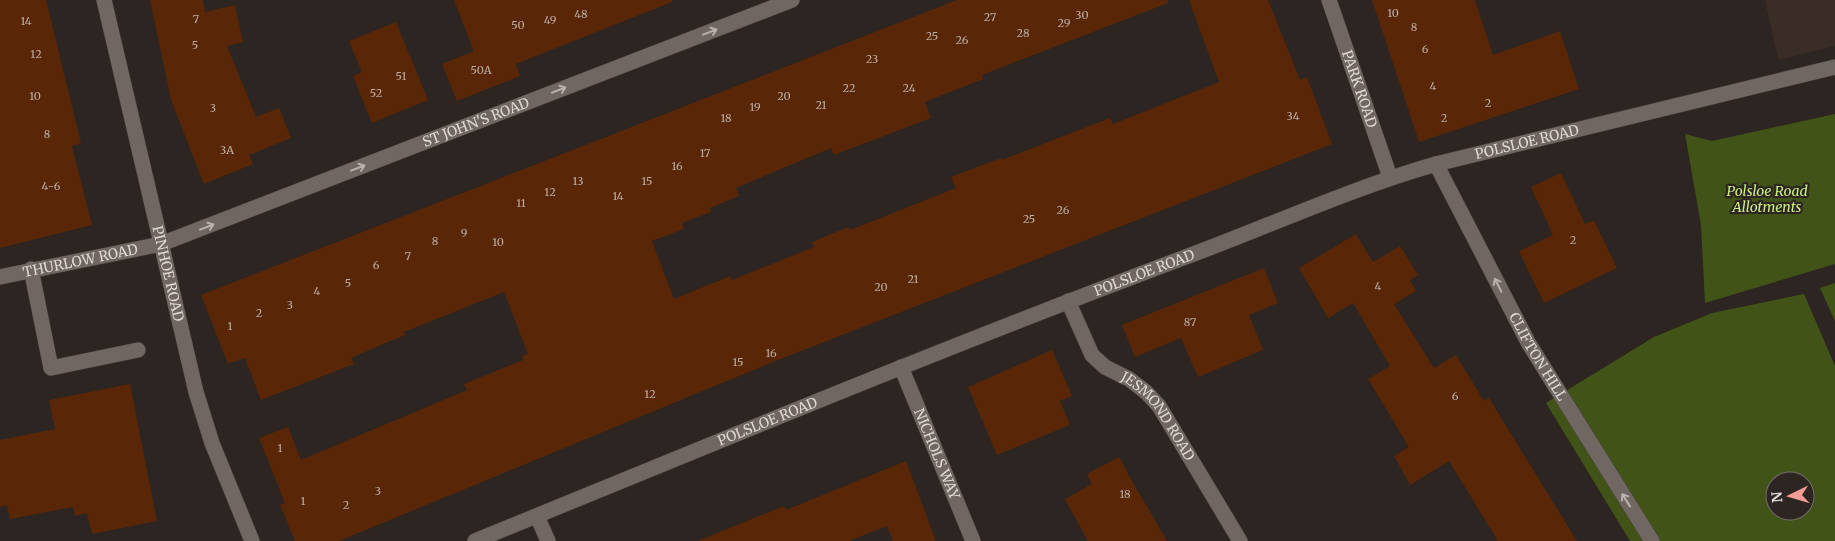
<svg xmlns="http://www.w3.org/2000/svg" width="1835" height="541" viewBox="0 0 1835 541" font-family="Merriweather,serif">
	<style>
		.built { fill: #3a2c26 }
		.green { fill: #425317; fill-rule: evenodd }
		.building { fill: #592707 }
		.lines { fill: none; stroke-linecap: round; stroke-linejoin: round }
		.lane-casing { stroke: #494340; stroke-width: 16 }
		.street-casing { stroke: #494340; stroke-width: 16 }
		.secondary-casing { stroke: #494340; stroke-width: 16 }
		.lane { stroke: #706763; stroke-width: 15 }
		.street { stroke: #706763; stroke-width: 15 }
		.secondary { stroke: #706763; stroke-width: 15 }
		.oneway { stroke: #b8b1ae }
		.labels { text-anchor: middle; stroke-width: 4.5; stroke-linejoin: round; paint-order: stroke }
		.number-label { font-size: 11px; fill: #bdaca2 }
		.street-label { font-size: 14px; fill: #ded9d6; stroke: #2c2521 }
		.park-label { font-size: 14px; font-style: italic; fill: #cbed85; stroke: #2c2521 }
	</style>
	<rect width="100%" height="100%" fill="#2c2521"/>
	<path class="built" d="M 1765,0 L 1835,0 L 1835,46 L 1778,60 Z"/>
	<g class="green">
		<path d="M 1835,114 L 1835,264 L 1705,303 L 1701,225 L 1685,134 L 1712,141 Z"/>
		<path d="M 1835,283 L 1835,321 L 1820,288 Z"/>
		<path d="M 1804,294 L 1835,366 L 1835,541 L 1630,541 L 1546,403 L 1654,337 L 1712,313 ZM 1775,481 L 1805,481 L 1805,511 L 1775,511 Z"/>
	</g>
	<g class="building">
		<path d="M 0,0 L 46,0 L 81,143 L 72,146 L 92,225 L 0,248 Z"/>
		<path d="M 150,0 L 203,0 L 205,12 L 235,5 L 243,42 L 227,46 L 256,117 L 279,108 L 291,138 L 249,155 L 253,164 L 204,184 L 171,100 Z"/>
		<path d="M 454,0 L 672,0 L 672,2 L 516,64 L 520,76 L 457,101 L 442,64 L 474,51 Z"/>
		<path d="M 957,0 L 1168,0 L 1168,3 L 982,75 L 983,79 L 925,102 L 931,118 L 834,155 L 831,148 L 736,188 L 739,196 L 710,208 L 711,212 L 682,223 L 684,229 L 652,241 L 674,299 L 730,276 L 732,280 L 814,247 L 812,242 L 848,227 L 850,230 L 956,188 L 951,177 L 1001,158 L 1002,160 L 1110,118 L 1113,124 L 1219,82 L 1189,0 L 1268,0 L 1300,80 L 1307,77 L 1332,144 L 778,360 L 339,541 L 295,541 L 280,505 L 285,503 L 259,438 L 288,427 L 301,460 L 467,390 L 464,384 L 523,360 L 522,356 L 528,354 L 504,292 L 404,332 L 405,335 L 351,358 L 354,364 L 261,400 L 245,358 L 228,364 L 201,295 Z"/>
		<path d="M 1372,0 L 1475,0 L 1493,55 L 1560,31 L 1579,89 L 1419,142 Z"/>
		<path d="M 396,22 L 428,100 L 372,123 L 353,76 L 362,72 L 349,41 Z"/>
		<path d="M 1561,173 L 1585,224 L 1594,220 L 1617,268 L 1544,303 L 1519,251 L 1553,235 L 1531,187 Z"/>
		<path d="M 1356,234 L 1373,262 L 1400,246 L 1418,275 L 1410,280 L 1416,291 L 1394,304 L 1434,368 L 1456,355 L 1484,401 L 1489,398 L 1577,541 L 1498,541 L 1449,461 L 1410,485 L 1394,456 L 1409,447 L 1368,379 L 1390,366 L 1353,303 L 1328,318 L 1299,268 Z"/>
		<path d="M 1264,268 L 1278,303 L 1249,315 L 1263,350 L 1198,377 L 1181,338 L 1135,357 L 1122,325 Z"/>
		<path d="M 1052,350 L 1072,396 L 1060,401 L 1070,425 L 997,455 L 968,387 Z"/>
		<path d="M 130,384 L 157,521 L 92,534 L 87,513 L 75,516 L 73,507 L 10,519 L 7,505 L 0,507 L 0,440 L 55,429 L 49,400 Z"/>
		<path d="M 1119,457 L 1132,481 L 1167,541 L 1088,541 L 1065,499 L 1092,484 L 1087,474 Z"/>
		<path d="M 906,461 L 936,541 L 893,541 L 887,526 L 849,541 L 700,541 L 700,540 L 784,506 L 786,510 Z"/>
	</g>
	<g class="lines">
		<defs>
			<g id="lane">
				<path d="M 31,269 L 51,368 L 138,350"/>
				<path d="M 537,516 L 548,541"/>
			</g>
			<g id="street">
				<path id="s1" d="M 1329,0 L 1390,177"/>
				<path id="s2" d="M 1436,164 L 1529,344 L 1652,541"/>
				<path id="s3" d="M 0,277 L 161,244 L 792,0"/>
				<path id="s4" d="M 1068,301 L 1092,355 L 1105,367 L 1129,379 L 1146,392 L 1159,406 L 1240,541"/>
				<path id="s5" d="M 901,367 L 973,541"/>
			</g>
			<g id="secondary">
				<path id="s6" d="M 104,0 L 196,392 L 212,443 L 252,541"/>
				<path id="s7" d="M 475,541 C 710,445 945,347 1183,258 C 1267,227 1349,189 1436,164 L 1835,67"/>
			</g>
		</defs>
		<use href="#lane" class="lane-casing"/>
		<use href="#street" class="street-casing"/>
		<use href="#secondary" class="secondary-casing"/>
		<use href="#lane" class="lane"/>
		<use href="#street" class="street"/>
		<use href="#secondary" class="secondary"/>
	</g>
	<defs><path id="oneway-shaft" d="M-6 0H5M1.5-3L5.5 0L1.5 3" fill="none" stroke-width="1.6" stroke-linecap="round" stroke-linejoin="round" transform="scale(1.25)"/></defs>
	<g class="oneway">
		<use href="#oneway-shaft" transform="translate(710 32) rotate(-21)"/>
		<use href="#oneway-shaft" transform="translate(559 90) rotate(-21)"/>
		<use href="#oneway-shaft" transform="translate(358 168) rotate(-21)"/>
		<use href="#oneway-shaft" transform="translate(207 227) rotate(-21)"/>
		<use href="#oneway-shaft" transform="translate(1498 285) rotate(-117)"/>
		<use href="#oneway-shaft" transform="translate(1626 500) rotate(-122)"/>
	</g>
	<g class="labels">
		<g class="number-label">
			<text x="1393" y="17">10</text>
			<text x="581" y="18">48</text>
			<text x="1082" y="19">30</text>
			<text x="990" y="21">27</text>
			<text x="196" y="23">7</text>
			<text x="550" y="24">49</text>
			<text x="26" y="25">14</text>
			<text x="1064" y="27">29</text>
			<text x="518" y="29">50</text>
			<text x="1414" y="31">8</text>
			<text x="1023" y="37">28</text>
			<text x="932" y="40">25</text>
			<text x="962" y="44">26</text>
			<text x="195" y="49">5</text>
			<text x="1425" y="53">6</text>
			<text x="36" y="58">12</text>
			<text x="872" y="63">23</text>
			<text x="481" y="74">50A</text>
			<text x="401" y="80">51</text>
			<text x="1433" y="90">4</text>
			<text x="849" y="92">22</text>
			<text x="909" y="92">24</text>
			<text x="376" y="97">52</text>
			<text x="35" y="100">10</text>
			<text x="784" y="100">20</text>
			<text x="1488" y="107">2</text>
			<text x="821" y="109">21</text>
			<text x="755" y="111">19</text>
			<text x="213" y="112">3</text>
			<text x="1293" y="120">34</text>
			<text x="726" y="122">18</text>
			<text x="1444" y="122">2</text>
			<text x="47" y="138">8</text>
			<text x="227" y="154">3A</text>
			<text x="705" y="157">17</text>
			<text x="677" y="170">16</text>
			<text x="578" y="185">13</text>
			<text x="647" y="185">15</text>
			<text x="51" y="190">4-6</text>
			<text x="550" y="196">12</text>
			<text x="618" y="200">14</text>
			<text x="521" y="207">11</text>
			<text x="1063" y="214">26</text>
			<text x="1029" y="223">25</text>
			<text x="464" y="237">9</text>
			<text x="1573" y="244">2</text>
			<text x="435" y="245">8</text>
			<text x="498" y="246">10</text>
			<text x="408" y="260">7</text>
			<text x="376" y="269">6</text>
			<text x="913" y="283">21</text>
			<text x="348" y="287">5</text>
			<text x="1378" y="290">4</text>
			<text x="881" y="291">20</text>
			<text x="317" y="295">4</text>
			<text x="290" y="309">3</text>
			<text x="259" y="317">2</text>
			<text x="1190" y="326">87</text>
			<text x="230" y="330">1</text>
			<text x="771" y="357">16</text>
			<text x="738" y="366">15</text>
			<text x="650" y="398">12</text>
			<text x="1455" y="400">6</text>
			<text x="280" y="452">1</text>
			<text x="378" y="495">3</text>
			<text x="1125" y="498">18</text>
			<text x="303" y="505">1</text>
			<text x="346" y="509">2</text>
		</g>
		<g class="street-label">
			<text dy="5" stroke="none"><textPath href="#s1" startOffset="94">PARK ROAD</textPath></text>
			<text dy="5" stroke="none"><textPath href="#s3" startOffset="502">ST JOHN'S ROAD</textPath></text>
			<text dy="5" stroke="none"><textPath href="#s7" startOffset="1126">POLSLOE ROAD</textPath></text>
			<text dy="5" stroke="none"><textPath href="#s3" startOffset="82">THURLOW ROAD</textPath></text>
			<text dy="5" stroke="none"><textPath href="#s6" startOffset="281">PINHOE ROAD</textPath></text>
			<text dy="5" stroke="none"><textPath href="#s7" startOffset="721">POLSLOE ROAD</textPath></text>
			<text dy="5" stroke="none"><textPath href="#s2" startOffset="218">CLIFTON HILL</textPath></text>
			<text dy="5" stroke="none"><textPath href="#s4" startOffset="151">JESMOND ROAD</textPath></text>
			<text dy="5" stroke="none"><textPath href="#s7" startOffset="316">POLSLOE ROAD</textPath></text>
			<text dy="5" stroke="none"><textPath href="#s5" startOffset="94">NICHOLS WAY</textPath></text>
		</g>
		<g class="park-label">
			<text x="1767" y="196">Polsloe Road<tspan x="1767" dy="16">Allotments</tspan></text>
		</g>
	</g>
	<g transform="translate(1790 496) rotate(265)"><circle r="24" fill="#2c2521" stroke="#736d69"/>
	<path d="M0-4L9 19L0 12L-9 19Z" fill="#f59b96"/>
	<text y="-8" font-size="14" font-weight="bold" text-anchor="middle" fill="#ded9d6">N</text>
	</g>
</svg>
